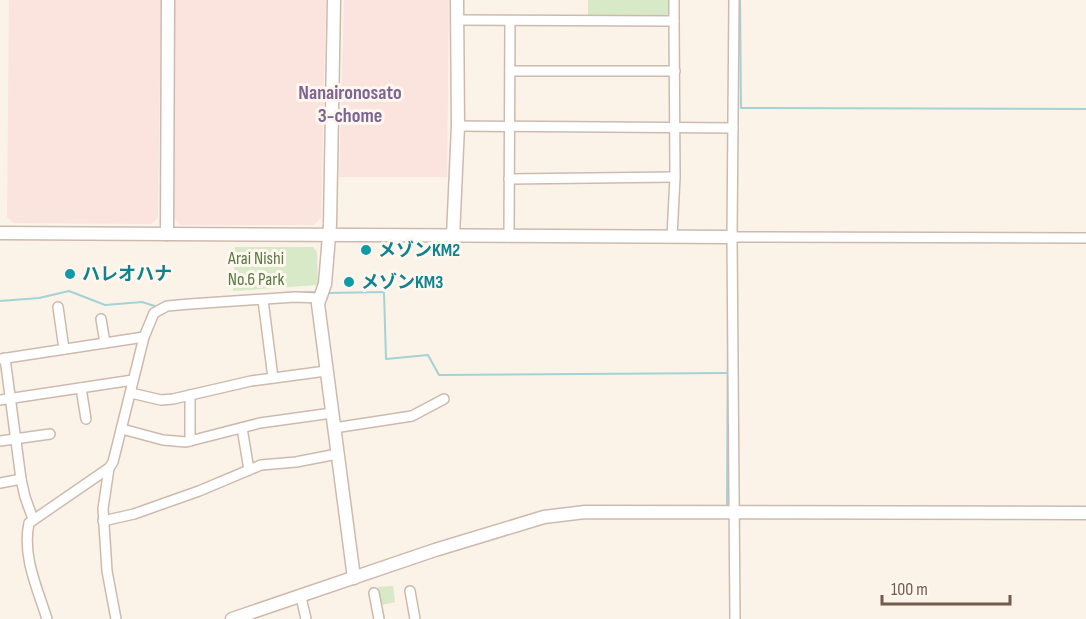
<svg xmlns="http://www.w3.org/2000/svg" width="1086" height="619" viewBox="0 0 1086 619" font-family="'Sofia Sans Condensed','Noto Sans JP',sans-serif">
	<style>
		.commercial { fill: #fbe4dd }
		.green { fill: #d7e9c7 }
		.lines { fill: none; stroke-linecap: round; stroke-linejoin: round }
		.stream { stroke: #a4d2d6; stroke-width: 2 }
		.minor-casing { stroke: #cdbaaf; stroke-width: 12 }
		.tertiary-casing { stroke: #cdbaaf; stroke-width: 15 }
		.minor { stroke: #fff; stroke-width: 9 }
		.tertiary { stroke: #fff; stroke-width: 12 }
		.culture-dot { fill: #0f9aa8; stroke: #fef7ef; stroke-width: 2 }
		.labels { text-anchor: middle; stroke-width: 6; stroke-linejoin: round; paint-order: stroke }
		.culture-label { font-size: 18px; font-weight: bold; fill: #0d838f; stroke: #fef7ef; text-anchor: start }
		.park-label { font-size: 18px; fill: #597a45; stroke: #fef7ef }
		.neighbourhood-label { font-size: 20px; font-weight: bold; fill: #7f6591; stroke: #fef7ef }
	</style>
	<rect width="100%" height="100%" fill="#fcf3e8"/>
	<g class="commercial">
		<path d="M 9,0 L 161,0 L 158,218 L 151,224 L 14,223 L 7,217 Z"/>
		<path d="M 173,0 L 326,0 L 321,218 L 314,225 L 180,225 L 174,218 Z"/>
		<path d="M 344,0 L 449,0 L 447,177 L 339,177 Z"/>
	</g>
	<g class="green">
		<path d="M 588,0 L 668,0 L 668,14 L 663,18 L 588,18 Z"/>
		<path d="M 235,247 L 313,247 L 317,252 L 318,285 L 233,291 Z"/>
		<path d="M 393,586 L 395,602 L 382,605 L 378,587 Z"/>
	</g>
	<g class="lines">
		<g class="stream">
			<path d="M 740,0 L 741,108 L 1086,109"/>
			<path d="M 282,293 L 318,292"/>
			<path d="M 327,293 L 384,292 L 386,359 L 428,355 L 439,375 L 728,373"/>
			<path d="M 0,301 L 39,298 L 69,291 L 105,305 L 142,302 L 158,307"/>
			<path d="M 727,505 L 728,307"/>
		</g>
		<defs>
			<g id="minor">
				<path d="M 734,0 L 732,237 L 735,619"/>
				<path d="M 457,20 L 674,21 L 675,177 L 672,237"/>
				<path d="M 674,21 L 674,0"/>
				<path d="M 510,71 L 675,71"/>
				<path d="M 458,126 L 733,128"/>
				<path d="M 509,179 L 675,177"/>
				<path d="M 509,237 L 510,21"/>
				<path d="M 732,237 L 1086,238"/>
				<path d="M 263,300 L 273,378"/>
				<path d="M 58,307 L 64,349"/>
				<path d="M 101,319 L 105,343"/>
				<path d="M 5,358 L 21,479 L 25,497 L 33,519"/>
				<path d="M 0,359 L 144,337"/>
				<path d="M 81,388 L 86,419"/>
				<path d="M 131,393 L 161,400 L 173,399 L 251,381 L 326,371"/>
				<path d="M 0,400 L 133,380"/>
				<path d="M 242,428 L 249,470"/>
				<path d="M 334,428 L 412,416 L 444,399"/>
				<path d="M 122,429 L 163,440 L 186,442 L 260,423 L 332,413"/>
				<path d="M 0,441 L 50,434"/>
				<path d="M 190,441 L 190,395"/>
				<path d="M 109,468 L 103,509 L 107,571 L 116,619"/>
				<path d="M 0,483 L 21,479"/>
				<path d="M 103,521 L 134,514 L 199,491 L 261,465 L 296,462 L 337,454"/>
				<path d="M 410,591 L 415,619"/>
				<path d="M 374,593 L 379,619"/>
				<path d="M 301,597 L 306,619"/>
				<path d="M 47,619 C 37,587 22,556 29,523 L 109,468 L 113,462 L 144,337 L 154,313 L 167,306 L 190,304 L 295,297 L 319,298"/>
			</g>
			<g id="tertiary">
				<path d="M 334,0 L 330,224 L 325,284 L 318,304 L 354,578"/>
				<path d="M 0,233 L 732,237"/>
				<path d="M 167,234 L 168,0"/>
				<path d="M 453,236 L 458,126 L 457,0"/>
				<path d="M 232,619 L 435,550 L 544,517 L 585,512 L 1086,513"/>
			</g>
		</defs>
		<use href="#minor" class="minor-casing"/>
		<use href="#tertiary" class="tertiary-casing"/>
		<use href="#minor" class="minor"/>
		<use href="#tertiary" class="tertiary"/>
	</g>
	<g class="culture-dot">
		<circle cx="366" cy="250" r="6"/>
		<circle cx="70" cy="274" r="6"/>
		<circle cx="349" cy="282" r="6"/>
	</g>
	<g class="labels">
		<g class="culture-label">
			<text x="378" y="256">メゾンKM2</text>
			<text x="82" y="280">ハレオハナ</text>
			<text x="361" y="288">メゾンKM3</text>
		</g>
		<g class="park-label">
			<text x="256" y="264">Arai Nishi<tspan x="256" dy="21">No.6 Park</tspan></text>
		</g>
		<g class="neighbourhood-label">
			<text x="350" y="99">Nanaironosato<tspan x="350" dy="23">3-chome</tspan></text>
		</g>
	</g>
	<path d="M882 595v9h128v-9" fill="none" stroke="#75594d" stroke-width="3"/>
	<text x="891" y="595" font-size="18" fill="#75594d" stroke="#fef7ef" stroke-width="4.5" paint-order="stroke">100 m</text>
</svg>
